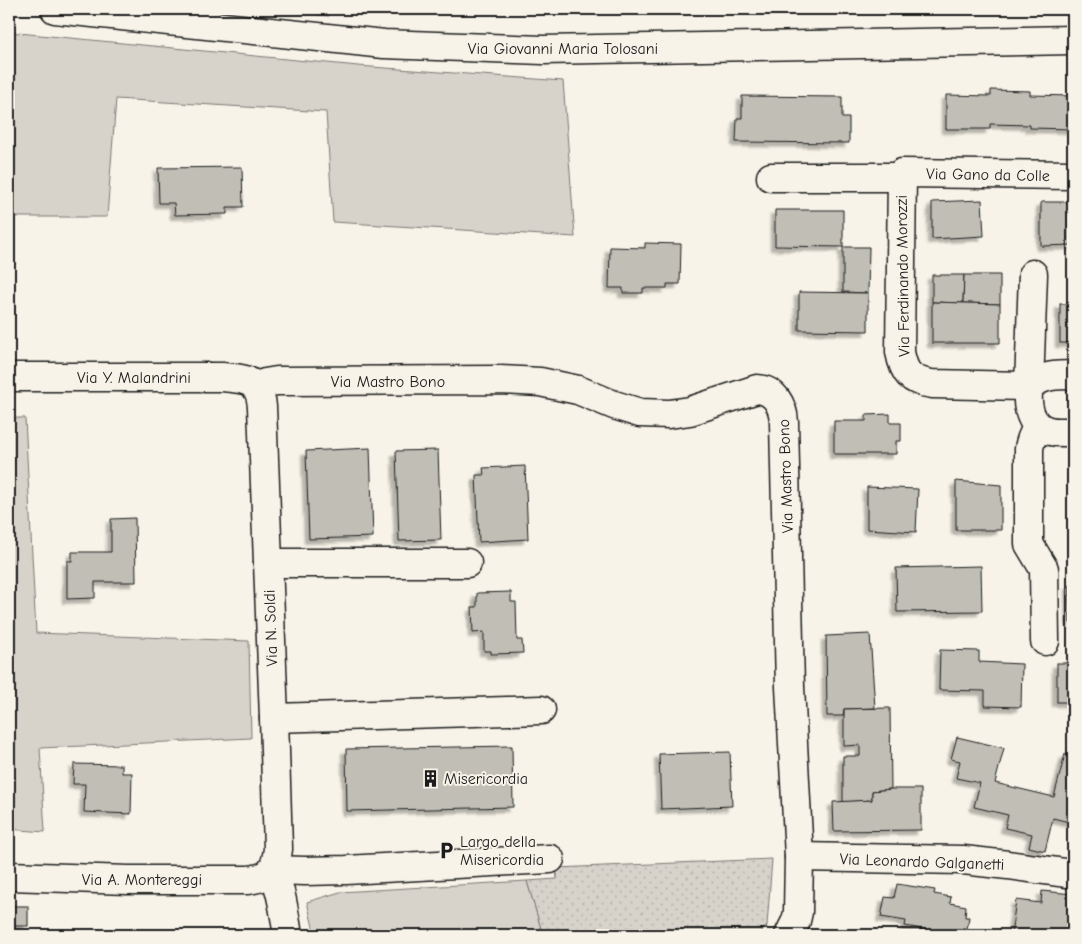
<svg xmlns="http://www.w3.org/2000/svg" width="1082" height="944" viewBox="0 0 1082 944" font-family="'Comic Neue',sans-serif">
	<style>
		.grass { fill: #d7d3cb; stroke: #7a7874 }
		.park { fill: url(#park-dots); stroke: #7a7874 }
		.building { fill: #c0beb5; stroke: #1c1c1c; filter: url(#shadow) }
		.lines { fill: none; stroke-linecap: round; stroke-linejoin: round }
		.minor-casing { stroke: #1c1c1c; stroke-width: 31 }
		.minor { stroke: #f7f3e8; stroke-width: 28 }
		.labels { text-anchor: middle; stroke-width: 4; stroke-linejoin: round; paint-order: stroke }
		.street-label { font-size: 16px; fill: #1c1c1c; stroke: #f7f3e8 }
		.poi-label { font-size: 16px; fill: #1c1c1c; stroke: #f7f3e8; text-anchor: start }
	</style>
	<defs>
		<pattern id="park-dots" width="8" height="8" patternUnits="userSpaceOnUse" patternTransform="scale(1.25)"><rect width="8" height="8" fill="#d7d3cb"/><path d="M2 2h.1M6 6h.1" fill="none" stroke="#b8b5ae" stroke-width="1.8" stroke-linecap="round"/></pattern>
		<filter id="shadow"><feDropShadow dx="-4.5" dy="4.5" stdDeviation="1" flood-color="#0004"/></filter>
	</defs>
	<rect width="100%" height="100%" fill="#f7f3e8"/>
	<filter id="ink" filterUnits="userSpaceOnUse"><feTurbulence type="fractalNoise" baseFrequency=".02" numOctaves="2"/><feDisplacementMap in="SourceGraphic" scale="10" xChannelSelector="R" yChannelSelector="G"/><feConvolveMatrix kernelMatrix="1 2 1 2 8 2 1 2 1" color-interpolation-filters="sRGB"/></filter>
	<g filter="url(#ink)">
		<g class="grass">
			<path d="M 9,32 L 358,66 L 563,81 L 575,237 L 333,222 L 326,112 L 116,99 L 107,217 L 9,217 Z"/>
			<path d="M 9,418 L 25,418 L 36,633 L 249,641 L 251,738 L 40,748 L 45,832 L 9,829 Z"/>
			<path d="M 527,881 L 543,935 L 315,935 L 307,902 L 340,892 Z"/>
		</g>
		<g class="park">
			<path d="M 261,9 L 328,9 L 329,16 Z"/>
			<path d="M 772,859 L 767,926 L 758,935 L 543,935 L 527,881 L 557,879 L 556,868 Z"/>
		</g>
		<g class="building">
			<path d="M 991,90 L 1030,91 L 1030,95 L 1073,96 L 1073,129 L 1030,128 L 1030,125 L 990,124 L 990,129 L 946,129 L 946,95 L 991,96 Z"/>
			<path d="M 742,96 L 842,97 L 842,118 L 849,118 L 849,143 L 736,142 L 737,118 L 742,118 Z"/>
			<path d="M 242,167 L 243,207 L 227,207 L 227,214 L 175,215 L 174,203 L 159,203 L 158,168 Z"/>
			<path d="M 982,200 L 984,236 L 932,239 L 932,202 Z"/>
			<path d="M 1041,202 L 1073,202 L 1073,245 L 1041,246 Z"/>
			<path d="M 775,210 L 843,210 L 843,247 L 775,246 Z"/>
			<path d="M 645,243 L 681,244 L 680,284 L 667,284 L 667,288 L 643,288 L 643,293 L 623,293 L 623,288 L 609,288 L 610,247 L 645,248 Z"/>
			<path d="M 843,247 L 869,247 L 868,293 L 843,292 Z"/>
			<path d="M 932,275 L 964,275 L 963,303 L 932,302 Z"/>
			<path d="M 964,275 L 1000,275 L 1000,304 L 963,303 Z"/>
			<path d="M 799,292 L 868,293 L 868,331 L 799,330 Z"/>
			<path d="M 932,302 L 1000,304 L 1000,343 L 932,343 Z"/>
			<rect x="1060" y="304" width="13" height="39"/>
			<path d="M 890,414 L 890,423 L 901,423 L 901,441 L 896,441 L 896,454 L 834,454 L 834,421 L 866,421 L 866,415 Z"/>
			<path d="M 370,448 L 373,537 L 309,539 L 306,451 Z"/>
			<path d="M 438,450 L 441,540 L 399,541 L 396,451 Z"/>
			<path d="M 525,466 L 528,539 L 479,542 L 476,475 L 484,475 L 483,468 Z"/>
			<path d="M 956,481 L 1001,485 L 1001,530 L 956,530 Z"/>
			<path d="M 867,487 L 918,489 L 916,532 L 867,529 Z"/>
			<path d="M 135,518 L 136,582 L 95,582 L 95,598 L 67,599 L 67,561 L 72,561 L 72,552 L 111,552 L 111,519 Z"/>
			<path d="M 981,566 L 982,611 L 897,612 L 896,568 Z"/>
			<path d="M 1069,585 L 1073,585 L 1073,623 L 1070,623 Z"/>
			<path d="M 511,592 L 511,602 L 516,602 L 517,640 L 522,640 L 523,653 L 491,654 L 491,651 L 484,651 L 484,632 L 473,633 L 472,607 L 477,607 L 477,593 Z"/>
			<path d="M 870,634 L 875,708 L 844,709 L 843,716 L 827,716 L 826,636 Z"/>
			<path d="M 940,650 L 979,651 L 979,662 L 1022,664 L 1021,707 L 985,706 L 985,691 L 939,690 Z"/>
			<rect x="1057" y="663" width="16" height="39"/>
			<path d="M 890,708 L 891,789 L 872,791 L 872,800 L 843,802 L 843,756 L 860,756 L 860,745 L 844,746 L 844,709 Z"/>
			<path d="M 957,737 L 1004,748 L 995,783 L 1054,797 L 1065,754 L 1073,756 L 1073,823 L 1053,818 L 1045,851 L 1029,847 L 1032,834 L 1005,828 L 1008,815 L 974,807 L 980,783 L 956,778 L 960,761 L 951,759 Z"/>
			<path d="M 512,746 L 513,807 L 347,811 L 346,749 Z"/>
			<path d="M 730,752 L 732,806 L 661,809 L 659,754 Z"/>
			<path d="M 74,764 L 122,765 L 122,773 L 132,773 L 131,814 L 84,812 L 85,784 L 73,784 Z"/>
			<path d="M 891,789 L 921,789 L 921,830 L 834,831 L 833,802 L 872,800 L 872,791 Z"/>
			<path d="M 897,884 L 935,890 L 934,894 L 951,897 L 950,903 L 966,906 L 965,917 L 969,917 L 966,935 L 927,935 L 928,930 L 905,926 L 906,921 L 881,917 L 885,897 L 894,898 Z"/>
			<path d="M 1042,891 L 1073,894 L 1073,927 L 1067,927 L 1066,934 L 1040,931 L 1039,935 L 1011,935 L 1016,900 L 1041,903 Z"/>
			<rect x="9" y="906" width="19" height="20"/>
		</g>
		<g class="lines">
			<defs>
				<g id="minor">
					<path d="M 55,9 L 384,44 L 543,50 L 1073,40"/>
					<path d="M 771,177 L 902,177"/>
					<path d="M 1033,274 L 1029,386 L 932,384 C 910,381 904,373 900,352 L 902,173 L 1073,175"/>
					<path d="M 1073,375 C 1056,375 1044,375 1029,386 C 1026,401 1028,424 1046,430 C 1054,433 1064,432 1073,432"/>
					<path d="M 9,377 L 222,377 C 246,379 260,379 262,407 L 274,718 L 278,849 C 275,871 271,877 248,880 L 128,880 L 9,876"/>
					<path d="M 257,386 L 265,383 L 277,381 L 500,380 L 540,382 L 578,390 L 614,405 L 640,413 L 669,414 L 690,411 L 757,389 C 775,390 783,406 784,422 L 790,687 L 799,857 L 798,912 L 796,921 L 789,935"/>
					<path d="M 1038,426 C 1033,434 1030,440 1029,449 L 1029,544 L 1044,569 L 1045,641"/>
					<path d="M 268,563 L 467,563"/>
					<path d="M 274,718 L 541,710"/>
					<path d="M 799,857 L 963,860 L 1008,865 L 1073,874"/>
					<path d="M 272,870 L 305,871 L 346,870 L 550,859"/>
					<path d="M 272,870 C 282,890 284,913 288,935"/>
				</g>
			</defs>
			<use href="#minor" class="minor-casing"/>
			<use href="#minor" class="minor"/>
		</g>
	</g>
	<defs>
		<symbol id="building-bare" viewBox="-9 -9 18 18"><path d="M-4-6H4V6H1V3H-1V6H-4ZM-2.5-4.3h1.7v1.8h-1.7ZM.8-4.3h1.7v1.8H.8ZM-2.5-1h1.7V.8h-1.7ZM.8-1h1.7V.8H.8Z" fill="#1c1c1c" stroke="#f7f3e8" stroke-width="2.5" paint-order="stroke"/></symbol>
		<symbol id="parking-bare" viewBox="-9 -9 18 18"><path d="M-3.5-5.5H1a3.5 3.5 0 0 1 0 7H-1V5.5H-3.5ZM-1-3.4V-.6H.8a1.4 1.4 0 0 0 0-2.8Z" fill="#1c1c1c" stroke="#f7f3e8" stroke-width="2.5" paint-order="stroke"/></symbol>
	</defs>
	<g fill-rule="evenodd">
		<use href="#building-bare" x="418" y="766" width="25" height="25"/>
		<use href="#parking-bare" x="434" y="838" width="25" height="25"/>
	</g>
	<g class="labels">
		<g class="street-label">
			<text x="563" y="54">Via Giovanni Maria Tolosani</text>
			<text transform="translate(988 174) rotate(1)" y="6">Via Gano da Colle</text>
			<text transform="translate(902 276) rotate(-91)" y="6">Via Ferdinando Morozzi</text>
			<text x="134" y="383">Via Y. Malandrini</text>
			<text x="388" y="387">Via Mastro Bono</text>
			<text transform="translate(785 476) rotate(-92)" y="6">Via Mastro Bono</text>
			<text transform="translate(270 628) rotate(-92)" y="6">Via N. Soldi</text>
			<text transform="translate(922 861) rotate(2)" y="6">Via Leonardo Galganetti</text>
			<text x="142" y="885">Via A. Montereggi</text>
		</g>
		<g class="poi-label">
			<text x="444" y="784">Misericordia</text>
			<text x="460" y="847">Largo della<tspan x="460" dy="18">Misericordia</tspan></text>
		</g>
	</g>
	<rect width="1082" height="944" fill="none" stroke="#f7f3e8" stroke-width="30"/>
	<rect x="15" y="15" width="1052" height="914" fill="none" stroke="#1c1c1c" stroke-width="2" filter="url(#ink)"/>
</svg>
